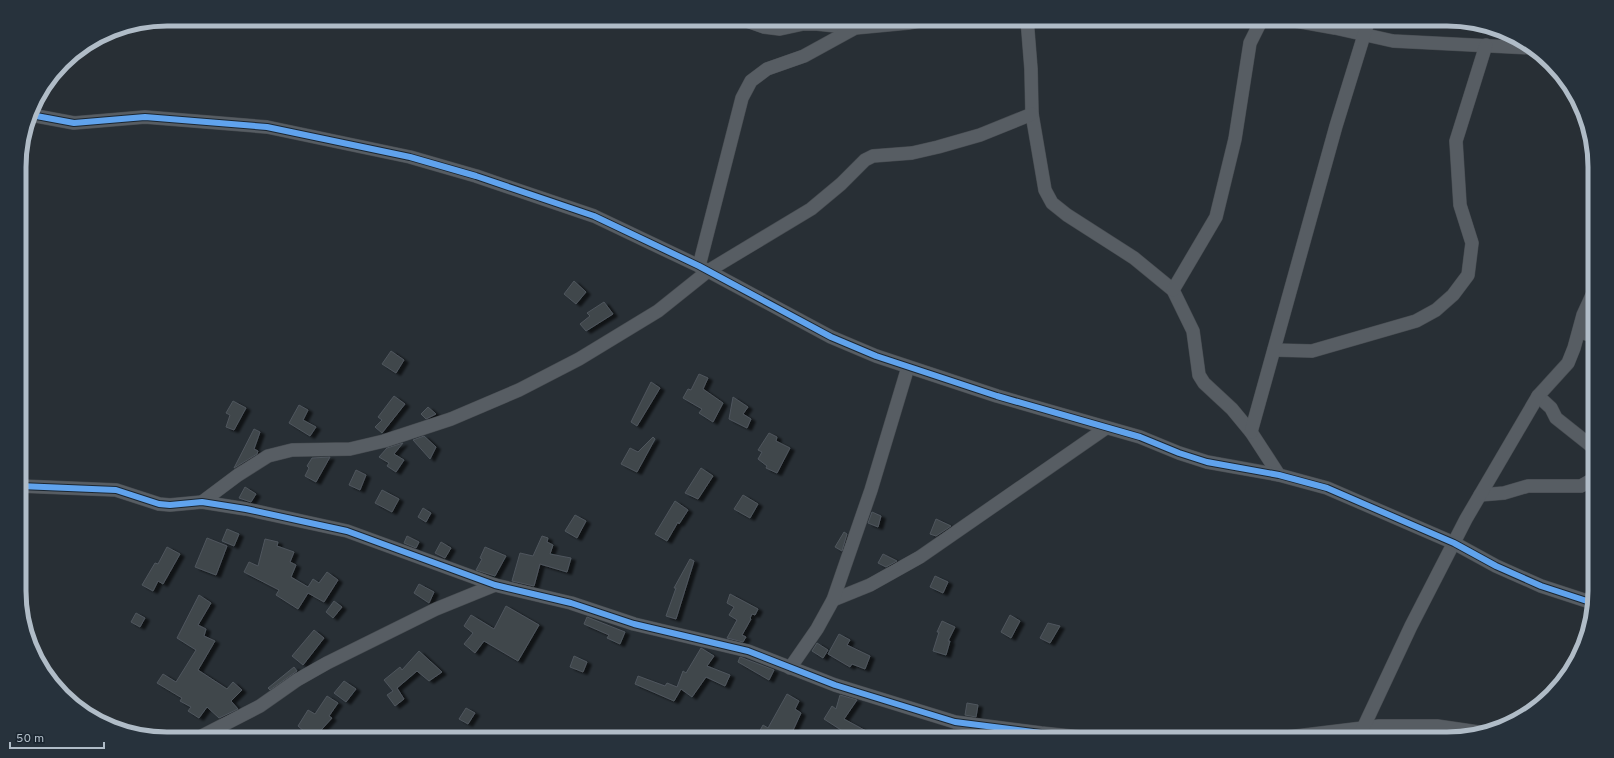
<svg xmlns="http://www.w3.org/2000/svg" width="1614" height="758" viewBox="0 0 1614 758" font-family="Overpass,sans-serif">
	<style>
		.building { fill: #40464c; stroke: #4f565d; filter: url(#shadow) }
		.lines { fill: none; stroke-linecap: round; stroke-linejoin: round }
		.minor-casing { stroke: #464b50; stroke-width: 14 }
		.minor { stroke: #575d63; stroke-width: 13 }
		.cycleway-casing { stroke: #1b2630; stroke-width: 8 }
		.cycleway { stroke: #60a3ed; stroke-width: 6 }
		.rim { fill: none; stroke: #b0bcc7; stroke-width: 5 }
	</style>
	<defs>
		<filter id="shadow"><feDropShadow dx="4.5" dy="2.5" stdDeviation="1" flood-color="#0009"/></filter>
	</defs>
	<rect width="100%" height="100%" fill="#282f35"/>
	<g class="building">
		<path d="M 574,281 L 586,292 L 576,304 L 564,294 Z"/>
		<path d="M 604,302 L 613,314 L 586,331 L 580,324 L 590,316 L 587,313 Z"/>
		<path d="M 391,351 L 404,360 L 396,373 L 382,364 Z"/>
		<path d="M 699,374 L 708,378 L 703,389 L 723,403 L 713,422 L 699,413 L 702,409 L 683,398 L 688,389 L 691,390 Z"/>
		<path d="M 651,382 L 660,388 L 637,426 L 631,422 Z"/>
		<path d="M 394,396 L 405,404 L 382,433 L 375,427 L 382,420 L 378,417 Z"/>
		<path d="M 733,397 L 748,407 L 743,414 L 751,419 L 747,428 L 729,419 Z"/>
		<path d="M 233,401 L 246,408 L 234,430 L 226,427 L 230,415 L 226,413 Z"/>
		<path d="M 299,405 L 308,410 L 303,420 L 316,427 L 310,436 L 289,423 Z"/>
		<path d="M 428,407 L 436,414 L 426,419 L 421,414 Z"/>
		<path d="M 254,429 L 260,432 L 254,449 L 258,451 L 257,454 L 234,468 Z"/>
		<path d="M 769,433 L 777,437 L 776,441 L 790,448 L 777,473 L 766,468 L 767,466 L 758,459 L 762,452 L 758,450 Z"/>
		<path d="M 424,436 L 436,447 L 430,459 L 413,440 Z"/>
		<path d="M 653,437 L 655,439 L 637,472 L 621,464 L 630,448 L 638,452 Z"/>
		<path d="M 403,443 L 394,454 L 404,460 L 396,472 L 387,466 L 389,463 L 379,457 L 387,448 Z"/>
		<path d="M 330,457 L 316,482 L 305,476 L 309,468 L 307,466 L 312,458 Z"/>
		<path d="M 701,468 L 713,476 L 698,499 L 685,493 Z"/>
		<path d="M 356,470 L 366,475 L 360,490 L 349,485 Z"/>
		<path d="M 245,487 L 256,494 L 251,502 L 239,498 Z"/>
		<path d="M 382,490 L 399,499 L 392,512 L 375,503 Z"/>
		<path d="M 743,495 L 758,504 L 750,518 L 734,509 Z"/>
		<path d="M 675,501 L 688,510 L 679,524 L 678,522 L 667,541 L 655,534 Z"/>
		<path d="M 423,508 L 431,513 L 426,522 L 418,517 Z"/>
		<path d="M 872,512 L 881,516 L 878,527 L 868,523 Z"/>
		<path d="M 575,515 L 586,521 L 577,538 L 565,531 Z"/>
		<path d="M 936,519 L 951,526 L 936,536 L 930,534 Z"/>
		<path d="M 227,529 L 239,534 L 234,546 L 222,541 Z"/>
		<path d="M 844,532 L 847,534 L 842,551 L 835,547 Z"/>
		<path d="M 407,536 L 419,542 L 416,548 L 404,543 Z"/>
		<path d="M 542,536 L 548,538 L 547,542 L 553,545 L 550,554 L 571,558 L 567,572 L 540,564 L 534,586 L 512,581 L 520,553 L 533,556 Z"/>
		<path d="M 207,538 L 227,546 L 216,575 L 195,567 Z"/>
		<path d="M 265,539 L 278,542 L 277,546 L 294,552 L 290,562 L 296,565 L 291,577 L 308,587 L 313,579 L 319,583 L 327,572 L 338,580 L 324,602 L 308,593 L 298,609 L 276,595 L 279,590 L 244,572 L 249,562 L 258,566 Z"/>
		<path d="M 441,542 L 451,548 L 445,558 L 435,553 Z"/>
		<path d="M 167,547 L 180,554 L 163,584 L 158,581 L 153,591 L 142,585 L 155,563 L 158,564 Z"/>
		<path d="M 485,547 L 506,556 L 495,576 L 476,570 L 482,559 L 480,558 Z"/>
		<path d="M 883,554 L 897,561 L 886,567 L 878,563 Z"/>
		<path d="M 690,559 L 694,561 L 676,619 L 666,616 L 676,588 L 674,588 Z"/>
		<path d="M 935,576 L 948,582 L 943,593 L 930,587 Z"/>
		<path d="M 419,584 L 434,592 L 429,603 L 414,593 Z"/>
		<path d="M 730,594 L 758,609 L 755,615 L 752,614 L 750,618 L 751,619 L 742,635 L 746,637 L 743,642 L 727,638 L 737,620 L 729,615 L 734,607 L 727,603 Z"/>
		<path d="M 199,595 L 211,603 L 198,625 L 206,629 L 204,636 L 215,641 L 198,670 L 227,689 L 233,682 L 242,690 L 231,701 L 238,709 L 219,718 L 207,707 L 199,718 L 188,711 L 191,707 L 180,701 L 182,698 L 157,683 L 163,674 L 176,682 L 196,650 L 177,638 Z"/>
		<path d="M 334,601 L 342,607 L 333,618 L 326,612 Z"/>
		<path d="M 506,606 L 539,625 L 518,661 L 484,641 L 475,653 L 464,644 L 473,633 L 464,626 L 471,615 L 494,629 Z"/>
		<path d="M 136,613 L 145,618 L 140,627 L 131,622 Z"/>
		<path d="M 1010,615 L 1020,621 L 1011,638 L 1001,632 Z"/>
		<path d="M 587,617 L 625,632 L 620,644 L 607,638 L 609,635 L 584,624 Z"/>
		<path d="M 942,621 L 955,627 L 948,641 L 950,641 L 946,655 L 933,651 L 939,632 L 937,632 Z"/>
		<path d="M 1048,623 L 1060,626 L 1050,643 L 1040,638 Z"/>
		<path d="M 314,630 L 324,638 L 303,665 L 292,656 Z"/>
		<path d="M 839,634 L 850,640 L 847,645 L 870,656 L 865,669 L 852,664 L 850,667 L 828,654 Z"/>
		<path d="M 817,643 L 828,650 L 823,658 L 812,651 Z"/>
		<path d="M 701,648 L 714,656 L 707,666 L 730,675 L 725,686 L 706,677 L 692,697 L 681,689 L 674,701 L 635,684 L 638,676 L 665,686 L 667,683 L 677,687 L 683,671 L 686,673 Z"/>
		<path d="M 419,651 L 442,672 L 429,681 L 417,671 L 397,688 L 404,699 L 395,706 L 387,695 L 393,691 L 384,680 L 400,667 L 402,670 Z"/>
		<path d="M 574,656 L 587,662 L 583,672 L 570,667 Z"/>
		<path d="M 740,657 L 774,670 L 769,680 L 738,662 Z"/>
		<path d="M 294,667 L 297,671 L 270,690 L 268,688 Z"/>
		<path d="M 344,681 L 356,689 L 346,702 L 334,693 Z"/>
		<path d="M 787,694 L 799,701 L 795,709 L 801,713 L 789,739 L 762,739 L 757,736 L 763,725 L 768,728 Z"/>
		<path d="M 840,695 L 857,700 L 844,719 L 868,732 L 865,739 L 855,739 L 824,719 L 832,706 L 836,709 Z"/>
		<path d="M 327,696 L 338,703 L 329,716 L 332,718 L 313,739 L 298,726 L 308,710 L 315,714 Z"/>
		<path d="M 967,703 L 978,705 L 976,717 L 965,715 Z"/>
		<path d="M 466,708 L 475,713 L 468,724 L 459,719 Z"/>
	</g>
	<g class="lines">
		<defs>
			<g id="minor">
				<path d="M 694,19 L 747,21 L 764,27 L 780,29 L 803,24 L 817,24 L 855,28"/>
				<path d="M 1027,19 L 1031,69 L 1032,114 L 1045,190 L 1052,203 L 1067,215 L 1134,258 L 1173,290 L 1193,331 L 1199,375 L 1204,383 L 1232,409 L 1251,432 L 1279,475"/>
				<path d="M 1285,19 L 1335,28 L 1393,41 L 1533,48"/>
				<path d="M 31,115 L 74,123 L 145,117 L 267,127 L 410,157 L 476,176 L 594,216 L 699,266 L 831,337 L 876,356 L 997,396 L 1140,437 L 1179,453 L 1207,462 L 1279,475 L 1327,488 L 1454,543 L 1496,566 L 1541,586 L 1593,603"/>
				<path d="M 699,266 L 742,98 L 751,81 L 767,69 L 804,56 L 855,28 L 908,23 L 929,19"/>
				<path d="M 1173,290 L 1216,217 L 1235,139 L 1250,43 L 1262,19"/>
				<path d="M 1579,332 L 1594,336"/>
				<path d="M 1274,350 L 1312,351 L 1416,321 L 1436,310 L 1453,295 L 1468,275 L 1472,243 L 1460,205 L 1456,141 L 1486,45"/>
				<path d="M 1538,396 L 1551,408 L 1556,418 L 1595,449"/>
				<path d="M 1251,432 L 1336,126 L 1369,19"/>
				<path d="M 20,486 L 116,490 L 159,504 L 170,505 L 202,502 L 246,509 L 347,531 L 495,585 L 571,603 L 634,624 L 748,651 L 835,685 L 955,722 L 1041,733 L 1099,739"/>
				<path d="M 1480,495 L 1504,493 L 1528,486 L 1581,486 L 1595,478"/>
				<path d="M 202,502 L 238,475 L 268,456 L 292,450 L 350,449 L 384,441 L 451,419 L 519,390 L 579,359 L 658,311 L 708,271 L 811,209 L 841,184 L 865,160 L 873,156 L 912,153 L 938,147 L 980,135 L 1032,114"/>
				<path d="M 833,600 L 870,585 L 920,557 L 1106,428"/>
				<path d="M 790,668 L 817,629 L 833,600 L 871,490 L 908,367"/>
				<path d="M 196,739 L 260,706 L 297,680 L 327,663 L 436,609 L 495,585"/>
				<path d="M 975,739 L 998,728"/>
				<path d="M 1272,739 L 1379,726 L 1437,726 L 1485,733"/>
				<path d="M 1358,739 L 1411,626 L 1466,519 L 1538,396 L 1568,363 L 1574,348 L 1583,315 L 1594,291"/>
			</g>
		</defs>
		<use href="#minor" class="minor-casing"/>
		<use href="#minor" class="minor"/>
		<defs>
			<g id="cycleway">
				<path d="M 31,115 L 74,123 L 145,117 L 267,127 L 410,157 L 476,176 L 594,216 L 699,266 L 831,337 L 876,356 L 997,396 L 1140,437 L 1179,453 L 1207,462 L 1279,475 L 1327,488 L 1454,543 L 1496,566 L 1541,586 L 1593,603"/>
				<path d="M 20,486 L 116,490 L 159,504 L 170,505 L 202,502 L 246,509 L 347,531 L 495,585 L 571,603 L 634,624 L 748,651 L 835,685 L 955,722 L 1041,733 L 1099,739"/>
			</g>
		</defs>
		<use href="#cycleway" class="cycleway-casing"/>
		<use href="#cycleway" class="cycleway"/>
	</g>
	<path d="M0 0H1614V758H0ZM167 26H1447A141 141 0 0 1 1588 167V591A141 141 0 0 1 1447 732H167A141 141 0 0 1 26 591V167A141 141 0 0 1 167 26Z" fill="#27323c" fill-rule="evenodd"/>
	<path class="rim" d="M167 26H1447A141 141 0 0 1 1588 167V591A141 141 0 0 1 1447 732H167A141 141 0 0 1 26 591V167A141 141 0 0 1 167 26Z"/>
	<path d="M10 742v6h94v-6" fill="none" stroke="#b0bcc7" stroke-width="2"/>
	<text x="16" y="742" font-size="12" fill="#b0bcc7" stroke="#1b2630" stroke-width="3" paint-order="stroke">50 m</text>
</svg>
